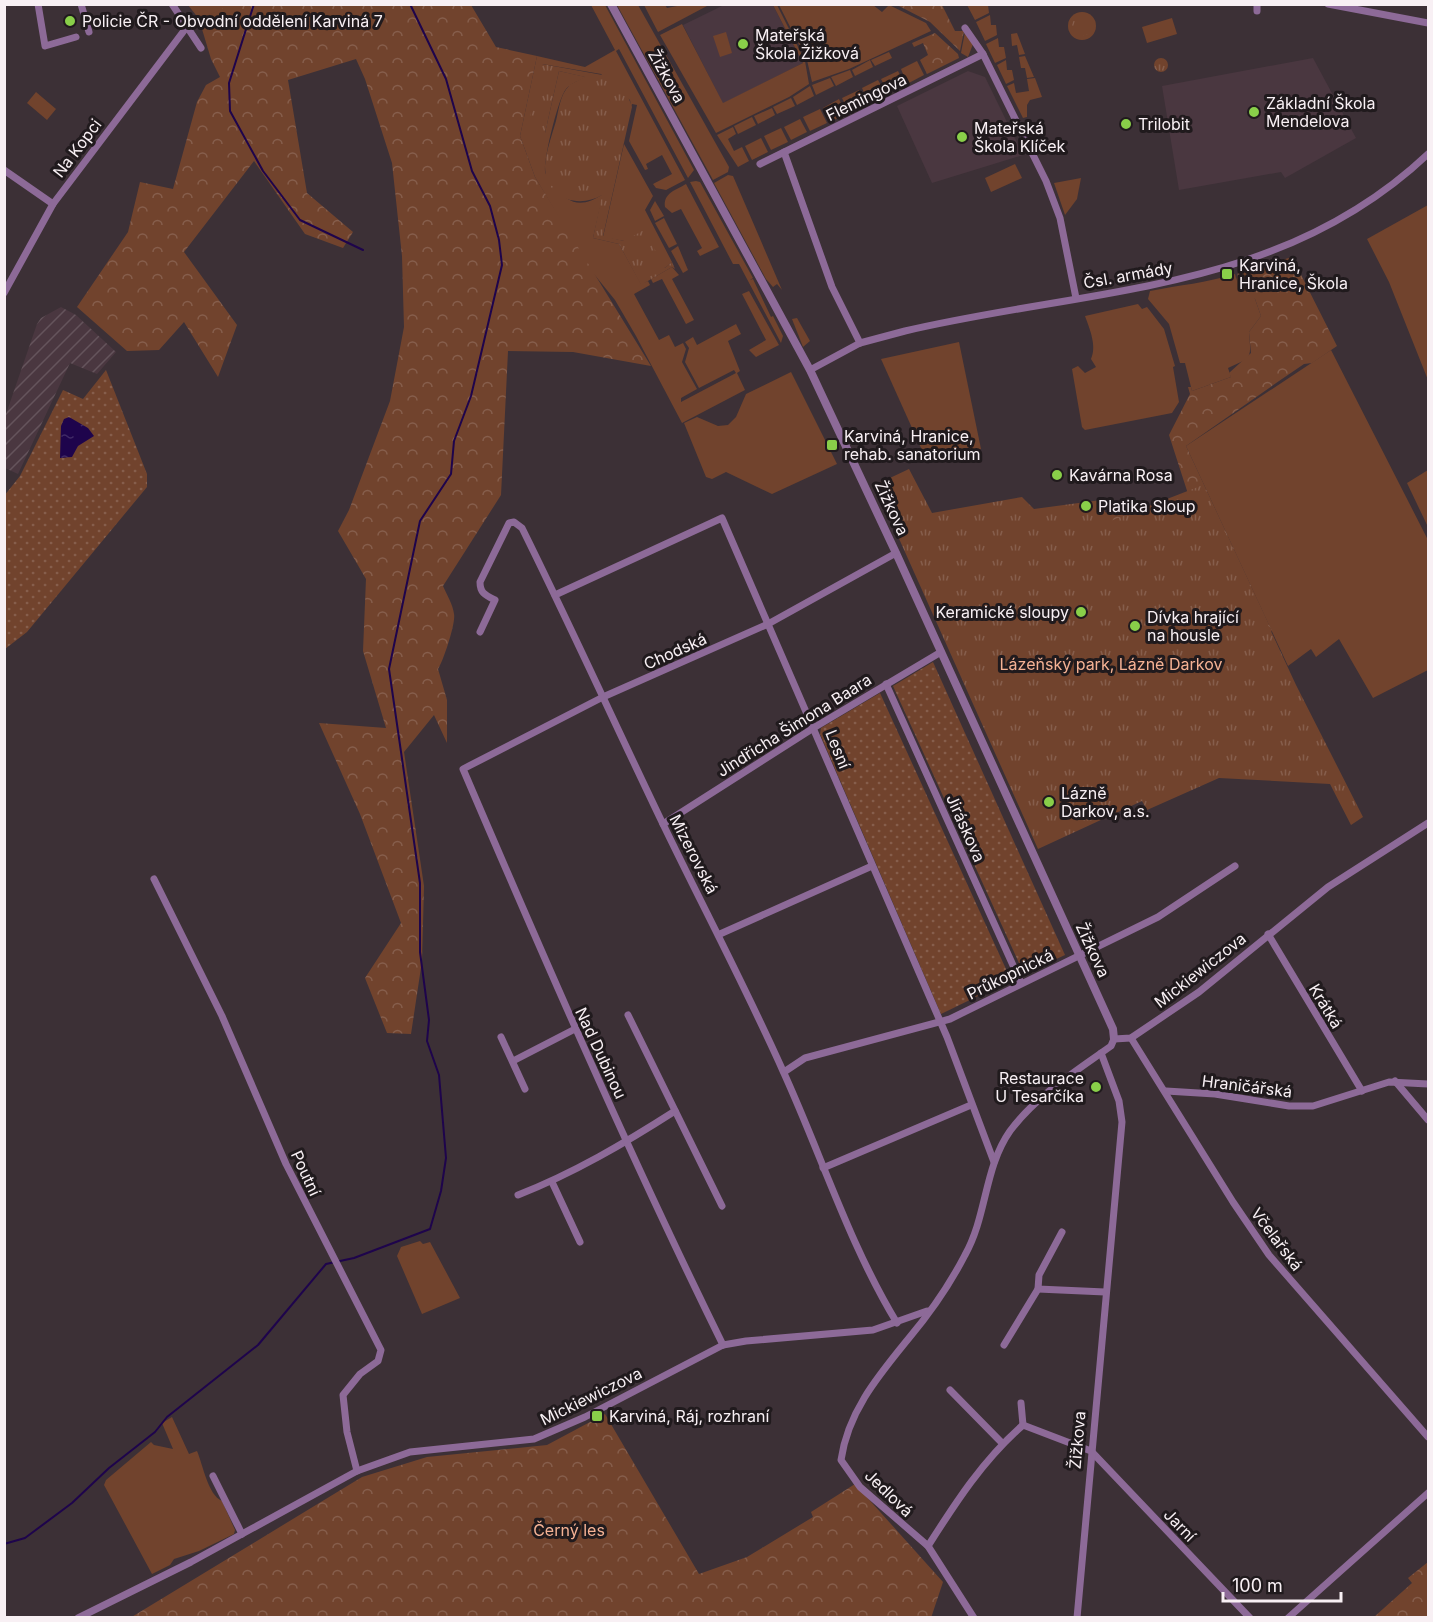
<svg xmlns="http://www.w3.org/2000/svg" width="1433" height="1622" viewBox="0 0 1433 1622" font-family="Inter,sans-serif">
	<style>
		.built { fill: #4a3740 }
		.industrial { fill: url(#industrial-furrows) }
		.grass { fill: #71432d }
		.forest { fill: url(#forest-crowns) }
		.park { fill: url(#park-tufts) }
		.garden { fill: url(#garden-dots) }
		.water { fill: url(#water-ripples) }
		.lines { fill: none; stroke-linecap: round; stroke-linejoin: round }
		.stream { stroke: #1e044c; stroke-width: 2 }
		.minor { stroke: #8d6a98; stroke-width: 7 }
		.tertiary { stroke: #8d6a98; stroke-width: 8 }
		.poi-dot { fill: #89cf49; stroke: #201a1d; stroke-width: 2 }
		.labels { text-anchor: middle; stroke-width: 6; stroke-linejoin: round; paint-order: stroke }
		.poi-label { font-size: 16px; fill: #f8f0f4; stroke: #201a1d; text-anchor: start }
		.street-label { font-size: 16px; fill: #f8f0f4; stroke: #201a1d }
		.park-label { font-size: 16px; fill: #f5b294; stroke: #201a1d }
	</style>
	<defs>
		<pattern id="industrial-furrows" width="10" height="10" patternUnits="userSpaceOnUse" patternTransform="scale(1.5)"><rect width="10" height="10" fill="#4a3740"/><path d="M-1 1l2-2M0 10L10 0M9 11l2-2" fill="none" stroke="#65545c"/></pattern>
		<pattern id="forest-crowns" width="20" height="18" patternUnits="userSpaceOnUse" patternTransform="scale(1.5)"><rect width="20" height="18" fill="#71432d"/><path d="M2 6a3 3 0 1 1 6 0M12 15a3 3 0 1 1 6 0" fill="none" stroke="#865e4c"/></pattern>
		<pattern id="park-tufts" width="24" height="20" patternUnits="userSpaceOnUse" patternTransform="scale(1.5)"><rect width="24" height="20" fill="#71432d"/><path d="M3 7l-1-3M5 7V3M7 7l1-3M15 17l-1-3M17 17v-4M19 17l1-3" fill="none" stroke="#865e4c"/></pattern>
		<pattern id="garden-dots" width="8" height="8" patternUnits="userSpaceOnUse" patternTransform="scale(1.5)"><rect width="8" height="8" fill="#71432d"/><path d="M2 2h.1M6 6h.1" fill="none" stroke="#865e4c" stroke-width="1.8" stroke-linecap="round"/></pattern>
		<pattern id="water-ripples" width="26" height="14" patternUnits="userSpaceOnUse" patternTransform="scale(1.5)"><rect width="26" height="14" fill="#1e044c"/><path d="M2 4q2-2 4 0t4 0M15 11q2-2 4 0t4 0" fill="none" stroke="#3f2966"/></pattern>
	</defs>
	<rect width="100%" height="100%" fill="#3c3036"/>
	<g class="built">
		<path d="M 724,5 L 773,5 L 803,63 L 723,104 L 683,25 Z"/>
		<path d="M 1313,58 L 1356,138 L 1285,178 L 1281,172 L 1179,190 L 1162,86 Z"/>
		<path d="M 968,71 L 985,77 L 1023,155 L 932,183 L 897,106 Z"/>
	</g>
	<path class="industrial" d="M 61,307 L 76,315 L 116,352 L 97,374 L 70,363 L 18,474 L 5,468 L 5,417 L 37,324 L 41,318 Z"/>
	<g class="grass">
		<path d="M 188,5 L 233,5 L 199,19 Z"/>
		<path d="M 591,5 L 605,5 L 694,170 L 688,178 L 619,49 L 616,51 L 685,180 L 666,190 L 656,188 L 653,184 L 672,174 L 662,155 L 646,164 L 648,169 L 645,170 L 629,141 L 637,105 L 632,104 L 631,107 L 630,100 L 601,74 L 542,64 L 545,133 L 559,71 L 586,77 C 579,81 571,83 566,89 C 558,99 544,157 545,171 C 546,177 551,181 555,186 C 568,205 583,208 603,194 L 593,238 L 619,244 L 641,284 L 648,281 L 650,285 L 634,294 L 659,340 L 669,335 L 675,347 L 683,343 L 686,349 L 682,362 L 697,389 L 681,398 L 681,402 L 736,373 L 734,370 L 699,388 L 685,362 L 689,348 L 685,342 L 693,337 L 697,345 L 736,324 L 741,334 L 728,341 L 740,371 L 737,373 L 745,390 L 682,423 L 636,336 L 615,300 L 589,268 L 535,177 L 520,136 L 537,56 L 585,67 L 615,50 Z"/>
		<path d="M 617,5 L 638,5 L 729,167 L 728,172 L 713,180 Z"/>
		<path d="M 644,5 L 665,5 L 667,8 L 682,5 L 707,6 L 658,32 Z"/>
		<path d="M 773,5 L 777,5 L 805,61 L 809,84 L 789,97 L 716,133 L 660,35 L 682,24 L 723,103 L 803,63 Z"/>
		<path d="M 779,5 L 873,5 L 882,12 L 889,5 L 926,23 L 931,31 L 849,69 L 812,82 L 807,60 Z"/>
		<path d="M 967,5 L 988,5 L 989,13 L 975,20 Z"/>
		<circle cx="1082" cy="26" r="14"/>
		<path d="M 990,15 L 991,25 L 996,25 L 997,35 L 985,41 L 976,22 Z"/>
		<path d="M 1172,18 L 1177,34 L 1147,43 L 1142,27 Z"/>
		<path d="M 726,32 L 732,53 L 720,57 L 713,36 Z"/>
		<path d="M 1017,33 L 1025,54 L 1019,55 L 1017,45 L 1012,46 L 1011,34 Z"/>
		<path d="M 998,38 L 999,47 L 1004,47 L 1006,58 L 995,63 L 986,44 Z"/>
		<path d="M 889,52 L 892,58 L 875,66 L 871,60 Z"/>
		<path d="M 1025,56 L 1034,77 L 1027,78 L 1025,68 L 1021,68 L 1019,57 Z"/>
		<path d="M 870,60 L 873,67 L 855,76 L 852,70 Z"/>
		<path d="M 1006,60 L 1007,70 L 1012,70 L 1014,80 L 1006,84 L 997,65 Z"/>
		<path d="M 917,61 L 924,75 L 907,84 L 901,69 Z"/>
		<path d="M 850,70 L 853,77 L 836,86 L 831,77 Z"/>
		<path d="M 898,71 L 905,85 L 888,93 L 881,79 Z"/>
		<path d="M 830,78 L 834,86 L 816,95 L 812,85 Z"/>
		<path d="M 1035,78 L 1042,97 L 1030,100 L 1027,105 L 1027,117 L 1023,118 L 1007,86 L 1014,83 L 1016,93 L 1029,91 L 1027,79 Z"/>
		<path d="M 878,80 L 886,94 L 869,103 L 862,88 Z"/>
		<path d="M 810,86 L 814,96 L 797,105 L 793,97 Z"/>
		<path d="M 859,90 L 866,103 L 849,112 L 842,98 Z"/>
		<path d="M 36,92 L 56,109 L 47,120 L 27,103 Z"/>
		<path d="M 791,98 L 795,106 L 777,114 L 773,107 Z"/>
		<path d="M 839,99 L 846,114 L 830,122 L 823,108 Z"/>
		<path d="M 772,108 L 775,115 L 758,124 L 754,116 Z"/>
		<path d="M 820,109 L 827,123 L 810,131 L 803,117 Z"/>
		<path d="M 752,117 L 756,125 L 738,134 L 734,126 Z"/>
		<path d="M 800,119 L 807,132 L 791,140 L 784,127 Z"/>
		<path d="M 733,127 L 736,134 L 728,139 L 734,151 L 742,147 L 749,161 L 738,167 L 717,135 Z"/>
		<path d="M 781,128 L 788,142 L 771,150 L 764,136 Z"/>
		<path d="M 761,138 L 768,152 L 752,160 L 745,146 Z"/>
		<path d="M 624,144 L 653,196 L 645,210 L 672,262 L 665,268 L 624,241 L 603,237 Z"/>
		<path d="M 1015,164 L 1022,178 L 991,192 L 985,178 Z"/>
		<path d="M 728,175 L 733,176 L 782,290 L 777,284 L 773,287 L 766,279 L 714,183 Z"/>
		<path d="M 1081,178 L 1077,199 L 1065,215 L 1054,183 Z"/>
		<path d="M 696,181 L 700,182 L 753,278 L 750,280 L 753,279 L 771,317 L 773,316 L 783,336 L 781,343 L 739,264 L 733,264 L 690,182 Z"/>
		<path d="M 686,184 L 719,247 L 700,256 L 697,251 L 702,248 L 681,209 L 672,213 L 665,207 C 663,193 676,190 686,184 Z"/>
		<path d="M 655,201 L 664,216 L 655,221 L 650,210 Z"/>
		<path d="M 1428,205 L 1428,380 L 1389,282 L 1367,239 Z"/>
		<path d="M 664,218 L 677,244 L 669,248 L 655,223 Z"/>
		<path d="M 678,246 L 688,270 L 683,273 L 671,251 Z"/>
		<path d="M 672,267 L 679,275 L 672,279 L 694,320 L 686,324 L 662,279 L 653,283 L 651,279 Z"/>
		<path d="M 1235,274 L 1237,282 L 1255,299 L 1261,316 L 1249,332 C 1251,358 1253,357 1228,368 L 1231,377 L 1192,391 L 1185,363 L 1180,363 L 1169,324 L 1148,299 L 1150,291 C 1180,285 1206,283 1235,274 Z"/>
		<path d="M 749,291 L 779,345 L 756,357 L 749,350 L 766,340 L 742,294 Z"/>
		<path d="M 1138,304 L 1142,309 L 1147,307 L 1164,329 L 1175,366 L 1173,367 L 1179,402 L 1172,413 L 1085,430 L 1082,427 L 1072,369 L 1078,366 L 1085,373 L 1096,367 L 1091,359 C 1097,346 1090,330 1085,316 Z"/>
		<path d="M 797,318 L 810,341 L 803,347 L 792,319 Z"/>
		<path d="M 959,342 L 981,449 L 926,459 L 881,359 Z"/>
		<path d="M 1331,350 L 1428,540 L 1428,670 L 1373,698 L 1339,639 L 1316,657 L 1311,649 L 1288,666 L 1186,446 Z"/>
		<path d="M 791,372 L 837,464 L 772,494 L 726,472 L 712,479 L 706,477 L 684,423 L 697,417 L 718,426 L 728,425 L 736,417 L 746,394 Z"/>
		<path d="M 1428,470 L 1428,527 L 1407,483 Z"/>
		<path d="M 420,1241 L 423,1244 L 430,1242 L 460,1298 L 422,1314 L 397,1256 L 401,1247 Z"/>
		<path d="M 172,1417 L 189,1454 L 197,1451 C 203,1465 208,1495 222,1501 L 235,1530 L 234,1534 L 199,1551 L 174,1559 L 170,1565 L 152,1574 L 104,1485 L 106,1480 L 151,1442 L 154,1445 L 173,1449 L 162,1423 Z"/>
	</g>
	<g class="forest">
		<path d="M 233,4 L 471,5 L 496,47 L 537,56 L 520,136 L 535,177 L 651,366 L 573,352 L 508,351 L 501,495 L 443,586 C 447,595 453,605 454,614 C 456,623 443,662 438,669 L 447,700 L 447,743 L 434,715 L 404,752 L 424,886 L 422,961 L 411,1034 L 387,1033 L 365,978 L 401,923 L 360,814 L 319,723 L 386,728 L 363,651 L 366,579 L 338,531 L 349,510 L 390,401 L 404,327 L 402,256 L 392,163 L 365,79 L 356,59 L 288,80 L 307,193 L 353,232 L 343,248 L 305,234 L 254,161 L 184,252 L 237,325 L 218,377 L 184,322 L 159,350 L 127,351 L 77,307 L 128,232 L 140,182 L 173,189 L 197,102 L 206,85 L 220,77 L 211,59 L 199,19 Z"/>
		<path d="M 897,5 L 942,5 L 955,31 L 964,31 L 960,51 L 930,22 Z"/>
		<path d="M 965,32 L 973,44 L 968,57 L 961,53 Z"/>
		<path d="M 935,33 L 958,54 L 959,58 L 927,74 L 920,60 L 928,55 L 923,43 L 914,47 L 912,43 Z"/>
		<path d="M 1292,257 L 1337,346 L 1312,363 L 1304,364 L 1279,381 L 1186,446 L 1272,631 L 1246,643 L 1085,509 L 1147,519 L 1190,500 L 1169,435 L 1190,394 L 1188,387 L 1191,387 L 1192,391 L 1231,377 L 1229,373 L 1251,353 L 1249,332 L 1261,316 L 1255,299 L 1236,293 L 1234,290 L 1238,273 Z"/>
		<path d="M 605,1414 L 699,1574 L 747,1557 L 813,1517 L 811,1512 L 855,1484 L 943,1582 L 931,1618 L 130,1618 L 362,1477 L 427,1457 L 547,1445 Z"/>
		<path d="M 1428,1562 L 1428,1617 L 1374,1617 L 1412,1583 L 1408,1578 Z"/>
	</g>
	<g class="park">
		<circle cx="1082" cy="26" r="10"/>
		<circle cx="1161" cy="65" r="7"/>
		<path d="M 542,64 L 608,76 L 626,91 L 632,107 L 603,236 L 624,241 L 644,230 L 665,268 L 672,262 L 675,269 L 672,267 L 641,285 L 619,244 L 593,238 L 602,195 C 579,209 545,199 545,166 C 546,151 552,135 556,121 C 559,109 560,95 569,86 C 573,82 580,80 585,77 L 559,71 L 545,133 L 527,129 Z"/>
		<path d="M 909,469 L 932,513 L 1022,497 L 1034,509 L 1101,500 L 1108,522 L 1203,485 L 1296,685 L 1363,817 L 1351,825 L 1330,784 L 1219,778 L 1147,810 L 1142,801 L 1038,849 L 875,485 Z"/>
	</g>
	<g class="garden">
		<path d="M 106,370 L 147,474 L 147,487 L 27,632 L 5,649 L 4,496 L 20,476 L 63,390 L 83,399 Z"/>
		<path d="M 933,662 L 1065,955 L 1024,974 L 893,686 Z"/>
		<path d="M 880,693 L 1011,980 L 941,1014 L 820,734 L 821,728 Z"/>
	</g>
	<path class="water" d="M 69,417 L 88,428 L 94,436 L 78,446 L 72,457 L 60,458 L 61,426 L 64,419 Z"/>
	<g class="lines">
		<g class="stream">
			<path d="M 254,4 L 229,83 L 230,111 L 263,171 L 300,220 L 363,250"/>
			<path d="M 4,1544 L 25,1538 L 72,1503 L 109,1468 L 155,1432 L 167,1417 L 258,1345 L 326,1264 L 354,1258 L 430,1229 L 441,1191 L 446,1158 L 439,1075 L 427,1041 L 429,1020 L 420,952 L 420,883 L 389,669 L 420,521 L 451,474 L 454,441 L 471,396 L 502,265 L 499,240 L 490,206 L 472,171 L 446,79 L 410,4"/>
		</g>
		<g class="minor">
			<path d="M 38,4 L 45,46 L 76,37"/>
			<path d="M 81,4 L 89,32"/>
			<path d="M 172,4 L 201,48"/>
			<path d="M 1257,4 L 1257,11"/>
			<path d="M 1328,4 L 1428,23"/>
			<path d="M 965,28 L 983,54 L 1046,181 L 1060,218 L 1076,298"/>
			<path d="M 784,152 L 832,287 L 860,343"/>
			<path d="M 760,164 L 983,54"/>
			<path d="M 4,170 L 53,204"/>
			<path d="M 4,293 L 53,204 L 186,28"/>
			<path d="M 810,370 L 860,343 L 905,331 C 1092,287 1280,294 1428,154"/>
			<path d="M 555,595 L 722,518 L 947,1037 L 994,1162"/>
			<path d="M 480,632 L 495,600 C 485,595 480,593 480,582 L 509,523 L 514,522 L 522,528 C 570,625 615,724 662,822 C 702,905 745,986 783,1071 C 821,1154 849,1244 897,1323"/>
			<path d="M 886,684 L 1021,983"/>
			<path d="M 663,824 L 815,727 L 941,652"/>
			<path d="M 154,879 L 222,1016 L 286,1164 L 381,1350 L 378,1361 L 360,1374 L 343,1395 L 347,1432 L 357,1471"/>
			<path d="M 720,934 L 872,866"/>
			<path d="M 1268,934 L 1362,1091"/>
			<path d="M 628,1015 L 722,1206"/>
			<path d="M 501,1037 L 525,1089"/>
			<path d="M 1131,1038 L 1233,1202 L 1269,1255 L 1428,1437"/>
			<path d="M 513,1061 L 575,1029"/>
			<path d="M 784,1072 L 805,1058 L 950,1019 L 1158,917 L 1235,866"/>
			<path d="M 1395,1081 L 1428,1120"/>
			<path d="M 1166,1091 L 1215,1094 L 1289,1106 L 1313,1106 L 1389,1082 L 1428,1084"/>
			<path d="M 823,1168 L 971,1105"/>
			<path d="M 552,1182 L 580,1242"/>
			<path d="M 518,1195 C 574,1173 625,1143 675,1111"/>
			<path d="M 1062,1232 L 1039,1275 L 1038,1289 L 1105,1292"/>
			<path d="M 723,1345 C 630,1156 546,963 463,769 L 603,697 L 768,624 L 896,553"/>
			<path d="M 1004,1345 L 1038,1289"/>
			<path d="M 950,1390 L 1002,1443"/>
			<path d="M 1021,1403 L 1023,1425"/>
			<path d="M 213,1476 L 242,1534"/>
			<path d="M 928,1546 C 956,1502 983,1460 1023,1425 L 1091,1451 L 1250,1618"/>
			<path d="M 78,1618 L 191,1562 L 357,1471 L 410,1452 L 534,1439 L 585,1417 L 723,1345 L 746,1341 L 873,1330 L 927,1311"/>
			<path d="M 974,1618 L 928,1546 L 860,1487 L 841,1460 C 848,1411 879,1375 909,1338 C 930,1313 950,1284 965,1255 C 987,1216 984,1168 1010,1131 C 1036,1096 1076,1071 1111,1046 L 1114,1039 L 1131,1038 L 1199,992 L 1328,887 L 1428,823"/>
			<path d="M 1077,1618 L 1122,1122 L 1119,1101 L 1101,1053"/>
			<path d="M 1288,1618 L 1428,1493"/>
		</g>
		<path class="tertiary" d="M 611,4 L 810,370 L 896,553 L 1113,1029 L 1114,1039"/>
	</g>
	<g class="poi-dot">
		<circle cx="70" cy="21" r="6"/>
		<circle cx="743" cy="44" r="6"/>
		<circle cx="1254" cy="112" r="6"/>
		<circle cx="1126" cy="124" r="6"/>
		<circle cx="962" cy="137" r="6"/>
		<rect x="1221" y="268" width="12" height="12" rx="3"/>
		<rect x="826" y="439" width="12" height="12" rx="3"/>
		<circle cx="1057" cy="475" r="6"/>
		<circle cx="1086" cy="506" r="6"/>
		<circle cx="1081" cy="612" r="6"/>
		<circle cx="1135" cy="626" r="6"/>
		<circle cx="1049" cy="802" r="6"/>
		<circle cx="1096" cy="1087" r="6"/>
		<rect x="591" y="1410" width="12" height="12" rx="3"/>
	</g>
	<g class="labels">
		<g class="poi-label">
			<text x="82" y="27">Policie ČR - Obvodní oddělení Karviná 7</text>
			<text x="755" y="41">Mateřská<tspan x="755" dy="18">Škola Žižková</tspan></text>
			<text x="1266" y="109">Základní Škola<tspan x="1266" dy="18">Mendelova</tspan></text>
			<text x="1138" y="130">Trilobit</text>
			<text x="974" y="134">Mateřská<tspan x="974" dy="18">Škola Klíček</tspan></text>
			<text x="1239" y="271">Karviná,<tspan x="1239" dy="18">Hranice, Škola</tspan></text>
			<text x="844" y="442">Karviná, Hranice,<tspan x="844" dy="18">rehab. sanatorium</tspan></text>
			<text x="1069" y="481">Kavárna Rosa</text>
			<text x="1098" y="512">Platika Sloup</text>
			<text x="1069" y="618" text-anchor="end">Keramické sloupy</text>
			<text x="1147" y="623">Dívka hrající<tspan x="1147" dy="18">na housle</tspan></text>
			<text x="1061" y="799">Lázně<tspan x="1061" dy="18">Darkov, a.s.</tspan></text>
			<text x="1084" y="1084" text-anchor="end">Restaurace<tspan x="1084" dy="18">U Tesarčíka</tspan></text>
			<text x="609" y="1422">Karviná, Ráj, rozhraní</text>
		</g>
		<g class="street-label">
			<text transform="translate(667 76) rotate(61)" y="6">Žižkova</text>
			<text transform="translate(866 97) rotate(-26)" y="6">Flemingova</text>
			<text transform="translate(77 148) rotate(-53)" y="6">Na Kopci</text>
			<text transform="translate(1128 275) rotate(-10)" y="6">Čsl. armády</text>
			<text transform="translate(892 508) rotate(65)" y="6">Žižkova</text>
			<text transform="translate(675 651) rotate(-24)" y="6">Chodská</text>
			<text transform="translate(794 725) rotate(-32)" y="6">Jindřicha Šimona Baara</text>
			<text transform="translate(838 749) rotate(68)" y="6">Lesní</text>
			<text transform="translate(966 828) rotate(66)" y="6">Jiráskova</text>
			<text transform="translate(694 854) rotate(63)" y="6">Mizerovská</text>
			<text transform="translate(1093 950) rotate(65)" y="6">Žižkova</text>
			<text transform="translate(1200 970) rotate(-38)" y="6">Mickiewiczova</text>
			<text transform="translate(1010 974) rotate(-26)" y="6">Průkopnická</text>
			<text transform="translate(1326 1006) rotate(59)" y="6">Krátká</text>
			<text transform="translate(601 1053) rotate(65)" y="6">Nad Dubinou</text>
			<text transform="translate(1247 1086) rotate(7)" y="6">Hraničářská</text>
			<text transform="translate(306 1173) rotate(65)" y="6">Poutní</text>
			<text transform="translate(1277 1239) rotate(53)" y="6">Včelařská</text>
			<text transform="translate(591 1396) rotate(-26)" y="6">Mickiewiczova</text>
			<text transform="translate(1077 1440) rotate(-85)" y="6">Žižkova</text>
			<text transform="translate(889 1493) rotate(44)" y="6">Jedlová</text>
			<text transform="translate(1180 1525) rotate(46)" y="6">Jarní</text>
		</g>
		<g class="park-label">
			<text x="1111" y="670">Lázeňský park, Lázně Darkov</text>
			<text x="569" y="1536">Černý les</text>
		</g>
	</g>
	<rect width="1433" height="1622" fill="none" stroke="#f8f0f4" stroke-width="12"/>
	<path d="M1223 1592v9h118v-9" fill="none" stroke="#f8f0f4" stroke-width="3"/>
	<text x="1232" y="1592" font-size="18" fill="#f8f0f4" stroke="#201a1d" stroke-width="4.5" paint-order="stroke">100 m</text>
</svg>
